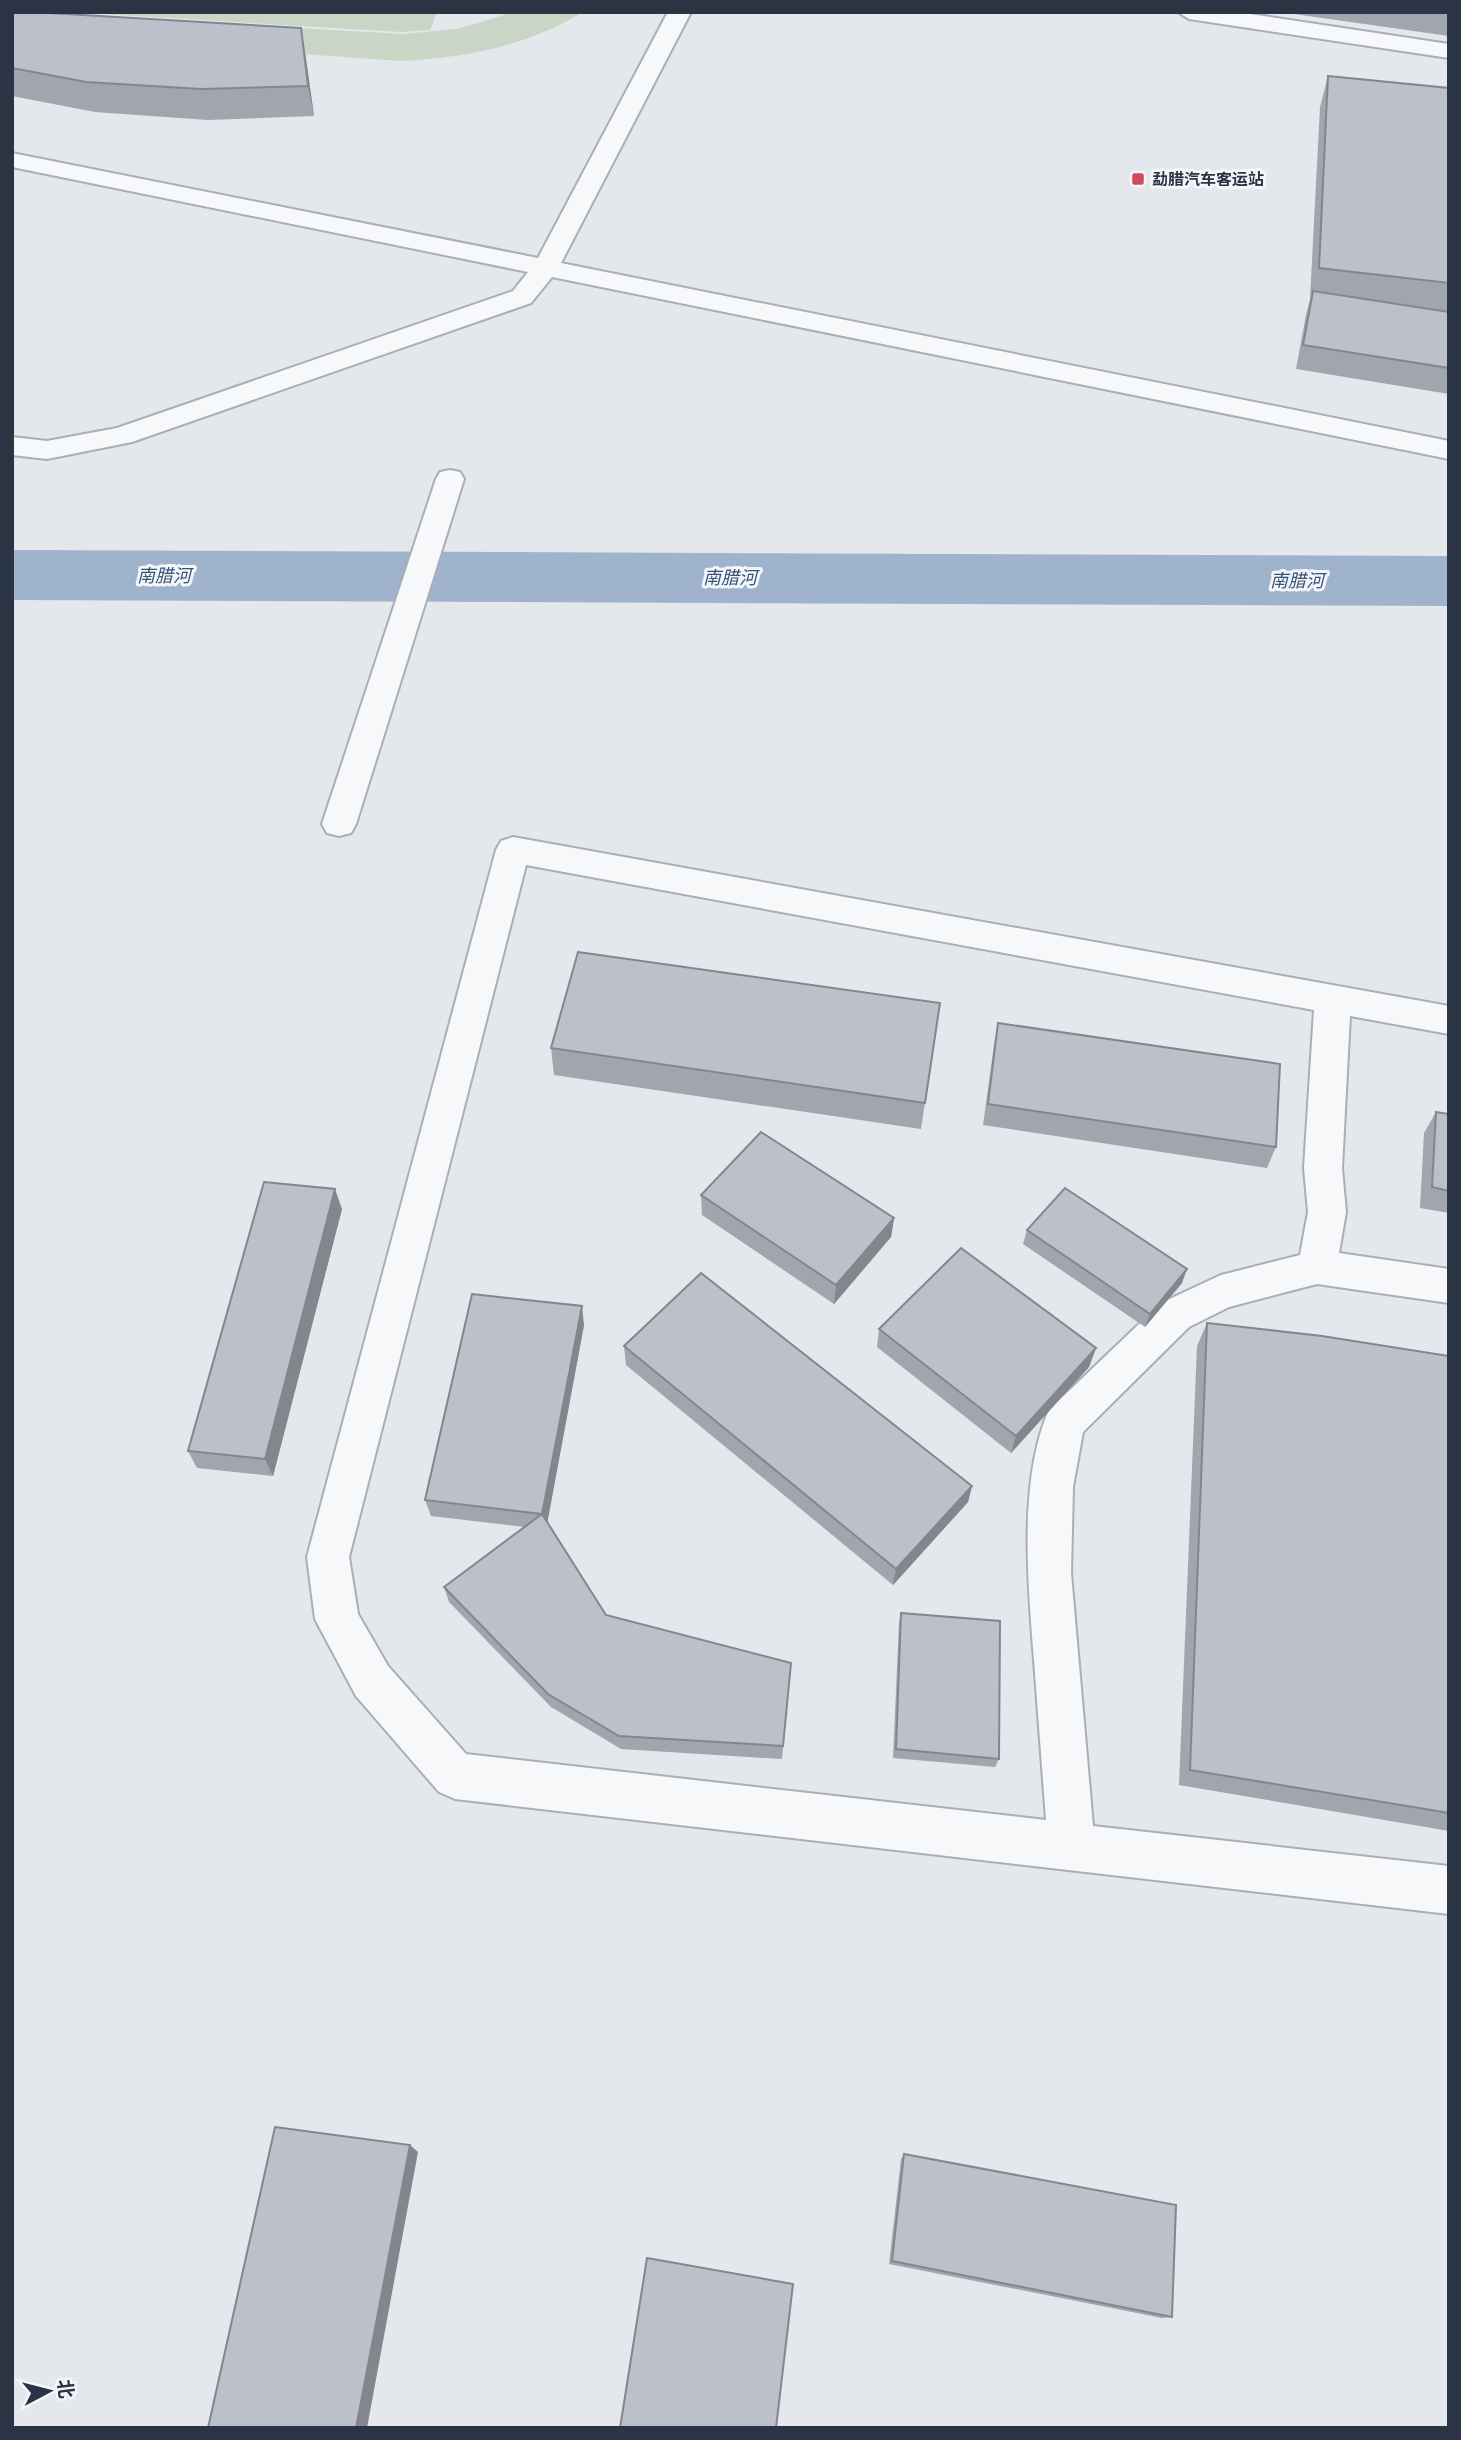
<svg xmlns="http://www.w3.org/2000/svg" width="1461" height="2440" viewBox="0 0 1461 2440" font-family="Helvetica,'Noto Sans SC',sans-serif">
	<style>
		.green { fill: #c9d6c5 }
		.lines { fill: none; stroke-linecap: round; stroke-linejoin: round }
		.river { fill: #9fb4cc; fill-rule: evenodd }
		.minor-casing { stroke: #a9aeb7; stroke-width: 4 }
		.minor { fill: #f7f8fa; fill-rule: evenodd }
		.wall { fill: #a1a5ae }
		.shaded-wall { fill: #83868d }
		.building { fill: #bbc0ca; stroke: #83868d; stroke-width: 2 }
		.poi-dot { fill: #d1495b; stroke: #f4f6f9; stroke-width: 2.5 }
		.labels { text-anchor: middle; stroke-width: 6; stroke-linejoin: round; paint-order: stroke }
		.far-poi-label { font-size: 16px; font-weight: bold; fill: #2b3445; stroke: #f4f6f9; text-anchor: start }
		.far-water-label { font-size: 18px; font-style: italic; fill: #34527a; stroke: #f4f6f9 }
	</style>
	<rect width="100%" height="100%" fill="#e4e7ec"/>
	<g class="green">
		<path d="M 12,12 L 403,34 L 457,29 L 514,12 L 583,12 C 527,46 465,58 400,61 L 12,33 Z"/>
		<path d="M 69,12 L 437,12 L 430,30 L 401,32 Z"/>
	</g>
	<g class="lines">
		<path class="river" d="M 12,550 L 1449,556 L 1449,606 L 12,600 Z"/>
		<defs>
			<g id="minor">
				<path d="M 668,12 L 691,12 L 561,263 L 1449,441 L 1449,459 L 552,277 L 531,303 L 132,442 L 47,459 L 12,455 L 12,437 L 47,441 L 117,428 L 513,291 L 528,272 L 12,167 L 12,153 L 538,258 Z"/>
				<path d="M 1178,12 L 1237,12 L 1449,44 L 1449,58 L 1189,19 Z"/>
				<path d="M 450,470 L 460,472 L 464,479 L 356,824 L 351,833 L 339,836 L 327,833 L 322,824 L 436,479 L 440,472 Z"/>
				<path d="M 513,837 L 1449,1006 L 1449,1034 L 1350,1016 L 1342,1168 L 1346,1212 L 1339,1253 L 1449,1269 L 1449,1303 L 1317,1284 L 1229,1307 L 1189,1327 L 1083,1432 L 1073,1487 L 1071,1573 L 1093,1826 L 1449,1866 L 1449,1914 L 455,1799 L 439,1792 L 356,1696 L 315,1619 L 307,1557 L 496,850 L 501,841 ZM 526,865 L 1314,1010 L 1304,1168 L 1308,1212 L 1300,1255 L 1221,1275 L 1161,1303 L 1049,1410 C 1018,1479 1028,1585 1034,1660 C 1038,1713 1042,1767 1046,1820 L 466,1754 L 388,1666 L 358,1614 L 349,1557 Z"/>
			</g>
		</defs>
		<use href="#minor" class="minor-casing"/>
		<use href="#minor" class="minor"/>
	</g>
	<g class="wall">
		<path d="M 12,12 L 301,28 L 306,59 L 314,116 L 208,120 L 95,112 L 12,96 Z"/>
		<path d="M 1280,12 L 1449,12 L 1449,36 Z"/>
		<path d="M 1328,76 L 1449,88 L 1449,394 L 1296,369 L 1306,315 L 1310,299 L 1320,107 Z"/>
		<path d="M 940,1003 L 921,1129 L 554,1075 L 551,1048 Z"/>
		<path d="M 998,1023 L 1276,1147 L 1267,1168 L 983,1125 L 994,1045 Z"/>
		<path d="M 1436,1112 L 1449,1114 L 1449,1213 L 1420,1208 L 1424,1133 Z"/>
		<path d="M 701,1195 L 894,1218 L 891,1237 L 834,1304 L 702,1215 Z"/>
		<path d="M 342,1209 L 273,1476 L 197,1468 L 188,1451 Z"/>
		<path d="M 1027,1230 L 1182,1283 L 1145,1327 L 1023,1244 Z"/>
		<path d="M 1207,1323 L 1449,1356 L 1449,1831 L 1179,1785 L 1197,1346 Z"/>
		<path d="M 584,1325 L 547,1522 L 606,1615 L 791,1663 L 782,1759 L 621,1749 L 551,1707 L 449,1602 L 444,1587 L 524,1527 L 431,1516 L 425,1500 Z"/>
		<path d="M 879,1329 L 1096,1348 L 1089,1367 L 1011,1453 L 877,1347 Z"/>
		<path d="M 624,1346 L 972,1486 L 968,1502 L 893,1585 L 626,1365 Z"/>
		<path d="M 901,1613 L 999,1759 L 995,1767 L 893,1758 L 899,1623 Z"/>
		<path d="M 904,2154 L 1172,2317 L 1162,2318 L 889,2264 L 901,2159 Z"/>
	</g>
	<g class="shaded-wall">
		<path d="M 301,28 L 306,59 L 314,116 L 308,86 Z"/>
		<path d="M 335,1189 L 342,1209 L 273,1476 L 265,1459 Z"/>
		<path d="M 894,1218 L 891,1237 L 834,1304 L 836,1285 Z"/>
		<path d="M 1187,1269 L 1182,1283 L 1145,1327 L 1150,1314 Z"/>
		<path d="M 582,1306 L 584,1325 L 546,1530 L 542,1514 Z"/>
		<path d="M 1096,1348 L 1089,1367 L 1011,1453 L 1016,1436 Z"/>
		<path d="M 972,1486 L 968,1502 L 893,1585 L 896,1569 Z"/>
		<path d="M 410,2145 L 418,2152 L 367,2428 L 356,2428 Z"/>
	</g>
	<g class="building">
		<path d="M 12,12 L 32,12 L 301,28 L 308,86 L 201,89 L 86,82 L 12,68 Z"/>
		<path d="M 1328,76 L 1449,88 L 1449,283 L 1319,268 Z"/>
		<path d="M 1313,291 L 1449,312 L 1449,368 L 1303,345 Z"/>
		<path d="M 578,952 L 940,1003 L 925,1103 L 551,1048 Z"/>
		<path d="M 998,1023 L 1280,1064 L 1276,1147 L 988,1104 Z"/>
		<path d="M 1436,1112 L 1449,1114 L 1449,1191 L 1432,1187 Z"/>
		<path d="M 761,1132 L 894,1218 L 836,1285 L 701,1195 Z"/>
		<path d="M 264,1182 L 335,1189 L 265,1459 L 188,1451 Z"/>
		<path d="M 1065,1188 L 1187,1269 L 1150,1314 L 1027,1230 Z"/>
		<path d="M 961,1248 L 1096,1348 L 1016,1436 L 879,1329 Z"/>
		<path d="M 701,1273 L 972,1486 L 896,1569 L 624,1346 Z"/>
		<path d="M 472,1294 L 582,1306 L 542,1514 L 606,1615 L 791,1663 L 783,1746 L 619,1736 L 548,1694 L 444,1587 L 542,1514 L 425,1500 Z"/>
		<path d="M 1207,1323 L 1322,1336 L 1449,1356 L 1449,1813 L 1190,1770 Z"/>
		<path d="M 901,1613 L 1000,1621 L 999,1759 L 896,1749 Z"/>
		<path d="M 275,2127 L 410,2145 L 356,2428 L 208,2428 Z"/>
		<path d="M 904,2154 L 1176,2205 L 1172,2317 L 892,2261 Z"/>
		<path d="M 647,2258 L 793,2284 L 776,2428 L 620,2428 Z"/>
	</g>
	<rect class="poi-dot" x="1131" y="172" width="14" height="14" rx="3.5"/>
	<g class="labels">
		<g class="far-poi-label">
			<text x="1152" y="185">勐腊汽车客运站</text>
		</g>
		<g class="far-water-label">
			<text x="164" y="582">南腊河</text>
			<text x="730" y="584">南腊河</text>
			<text x="1297" y="587">南腊河</text>
		</g>
	</g>
	<rect width="1461" height="2440" fill="none" stroke="#2b3445" stroke-width="28"/>
	<g transform="translate(49 2391) rotate(83)" stroke="#f4f6f9" stroke-width="5" paint-order="stroke">
	<path d="M0-5L12 26L0 18L-12 26Z" fill="#2b3445"/>
	<text y="-10" font-size="19" font-weight="bold" text-anchor="middle" fill="#2b3445">北</text>
	</g>
</svg>
